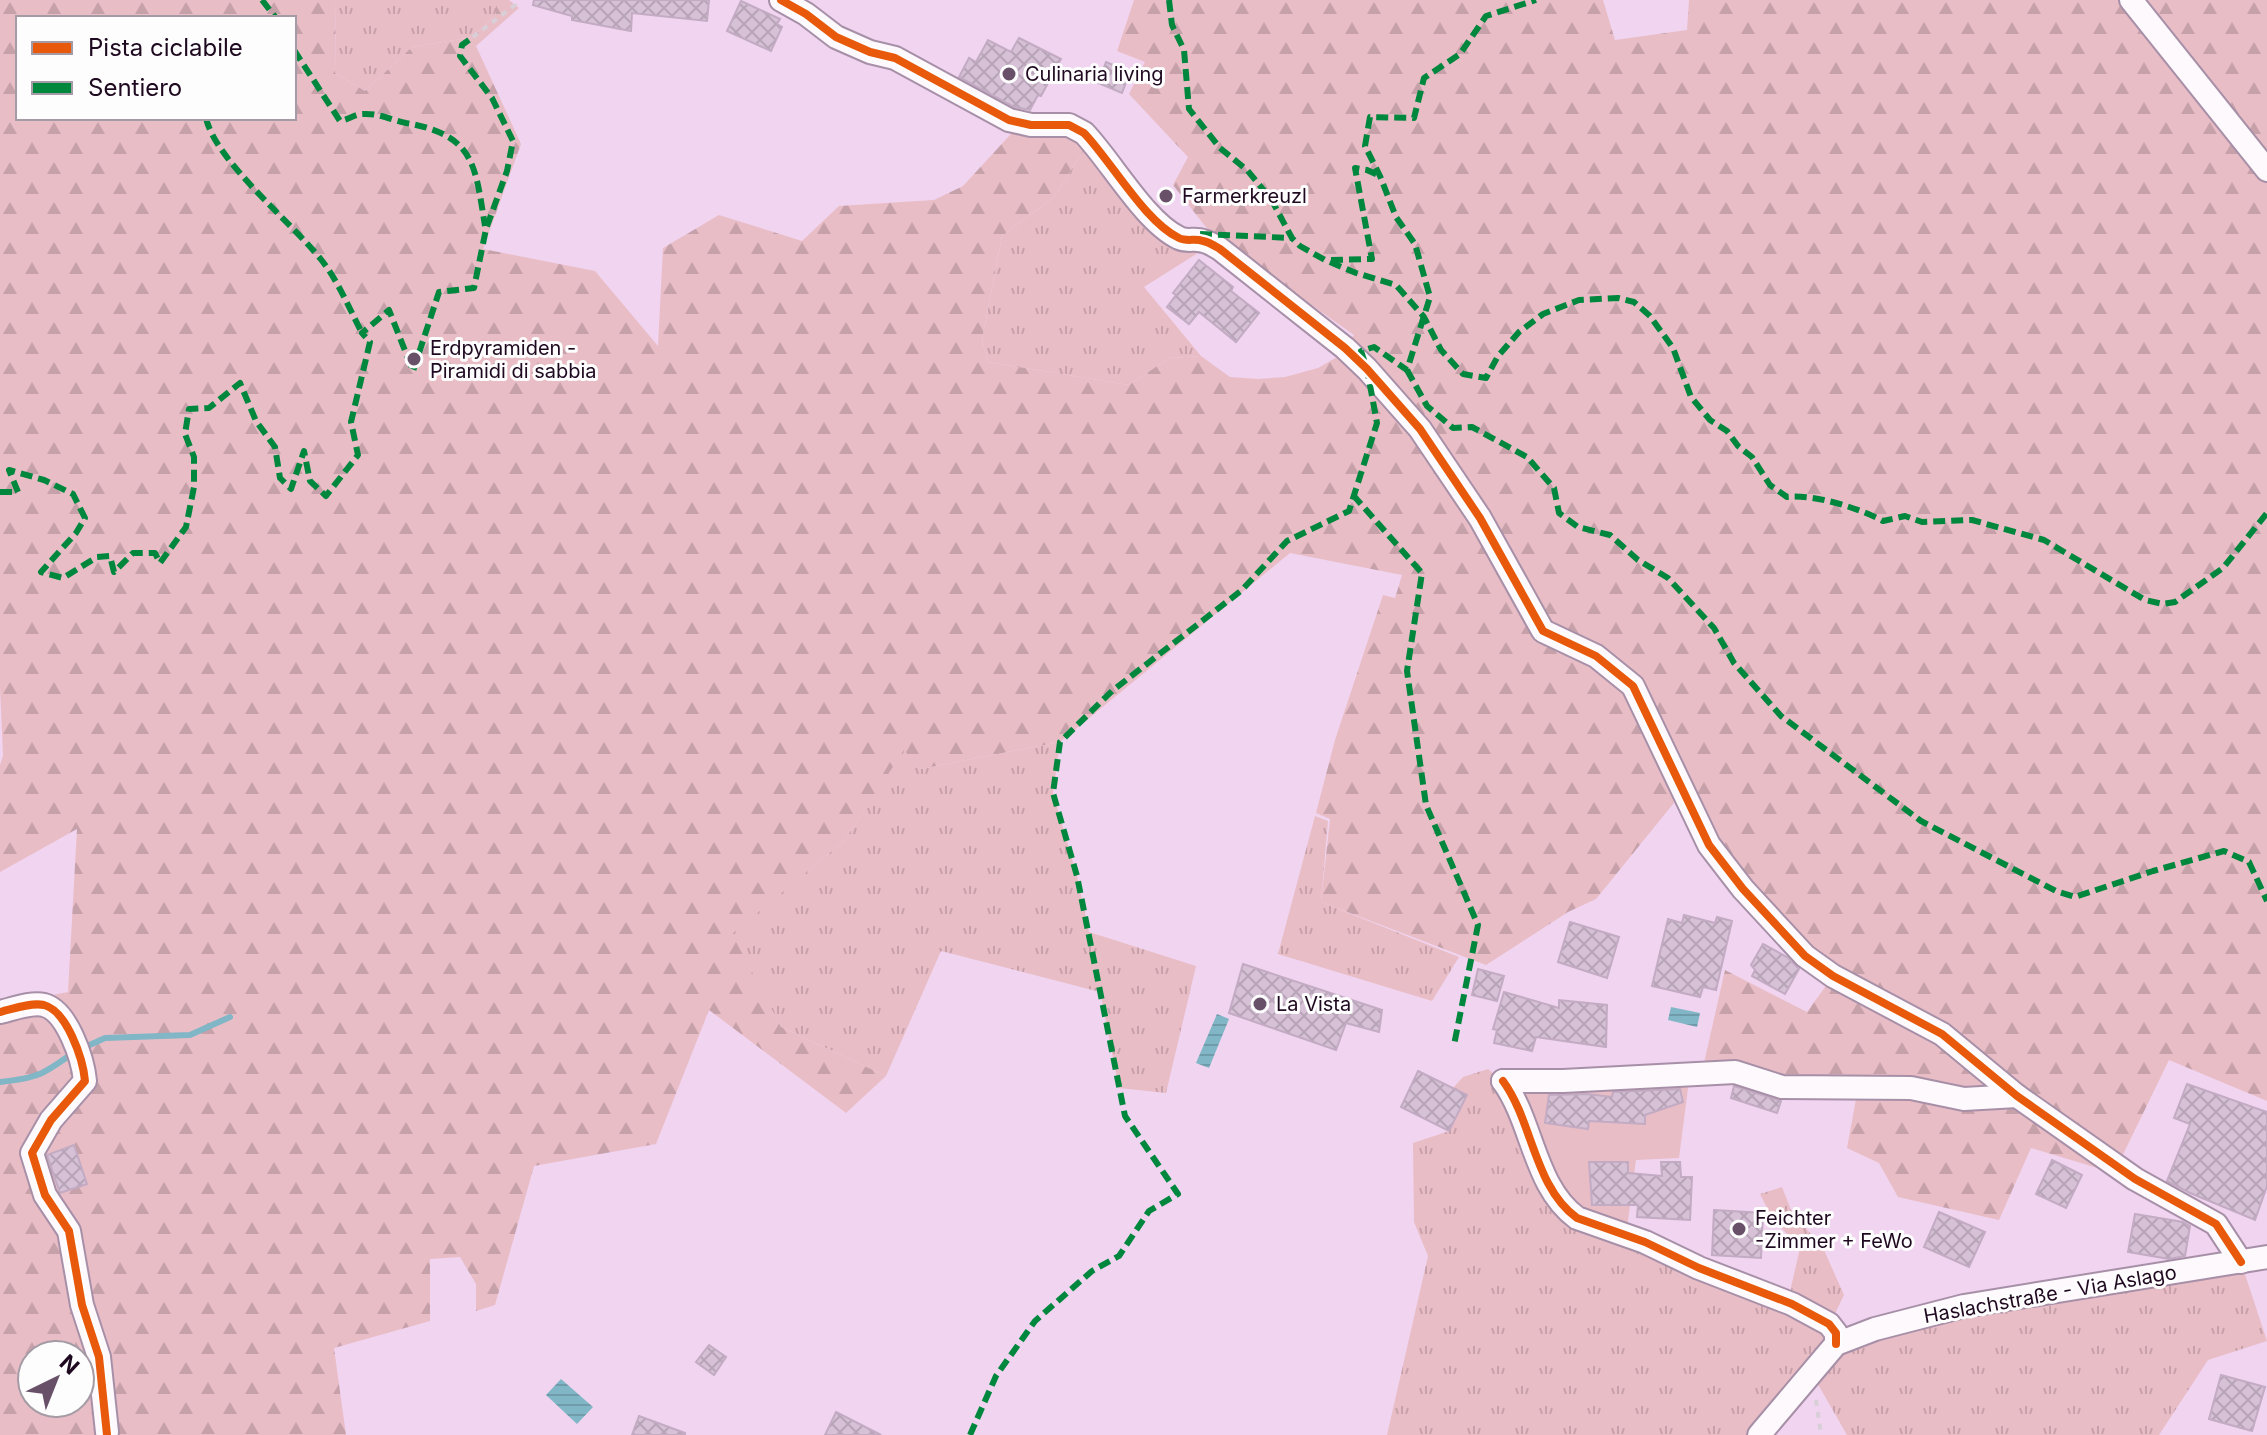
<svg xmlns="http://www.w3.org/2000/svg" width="2267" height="1435" viewBox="0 0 2267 1435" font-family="Inter,sans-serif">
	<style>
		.grass { fill: url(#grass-tufts) }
		.forest { fill: url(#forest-firs); fill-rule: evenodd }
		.green { fill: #e9bdc6 }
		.water { fill: url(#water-rules) }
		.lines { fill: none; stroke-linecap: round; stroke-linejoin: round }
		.stream { stroke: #81b6c6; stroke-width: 6 }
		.building { fill: url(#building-cross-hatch); stroke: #c3abc3; stroke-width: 2 }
		.minor-casing { stroke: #a790a7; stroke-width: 26 }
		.path { stroke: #d8cfd8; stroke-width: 4; stroke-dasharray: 6 6; stroke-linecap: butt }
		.minor { stroke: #fdf9fd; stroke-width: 22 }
		.quiet { stroke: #00873e; stroke-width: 6; stroke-dasharray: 12 6; stroke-linecap: butt }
		.cycleway-casing { stroke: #fdfdfd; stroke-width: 13 }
		.cycleway { stroke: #e8590c; stroke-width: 8 }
		.poi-dot { fill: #685069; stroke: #fdfdfd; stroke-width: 3 }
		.labels { text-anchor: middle; stroke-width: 6; stroke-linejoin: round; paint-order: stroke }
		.poi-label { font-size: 20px; fill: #1f0920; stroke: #fdfdfd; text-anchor: start }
		.street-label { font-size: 20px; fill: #1f0920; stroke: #fdfdfd }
	</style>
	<defs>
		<pattern id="grass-tufts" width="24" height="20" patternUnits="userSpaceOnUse" patternTransform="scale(2)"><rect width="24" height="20" fill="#e9bdc6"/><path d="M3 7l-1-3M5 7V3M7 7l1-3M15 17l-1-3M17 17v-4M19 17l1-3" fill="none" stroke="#c7a1aa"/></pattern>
		<pattern id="forest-firs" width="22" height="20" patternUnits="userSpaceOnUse" patternTransform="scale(2)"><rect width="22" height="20" fill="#e9bdc6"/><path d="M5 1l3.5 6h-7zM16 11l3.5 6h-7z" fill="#c7a1aa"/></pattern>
		<pattern id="water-rules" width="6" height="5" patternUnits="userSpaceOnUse" patternTransform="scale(2)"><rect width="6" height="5" fill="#81b6c6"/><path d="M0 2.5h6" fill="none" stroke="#6f9baa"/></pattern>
		<pattern id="building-cross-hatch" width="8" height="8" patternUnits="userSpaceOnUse" patternTransform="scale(2)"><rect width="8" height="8" fill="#d6c1d6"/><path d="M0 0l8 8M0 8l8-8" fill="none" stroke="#b7a4b7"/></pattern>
	</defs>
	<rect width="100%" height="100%" fill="#f0d4f0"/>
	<g class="grass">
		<path d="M 336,0 L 496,0 L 496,14 L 473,37 L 412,47 L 365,91 L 335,73 Z"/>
		<path d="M 1090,141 L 1201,251 L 1144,287 L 1201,356 L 1169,358 L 1129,385 L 988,362 L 982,340 L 1002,236 L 1053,198 Z"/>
		<path d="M 1060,742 L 1053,793 L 1077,876 L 1089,932 L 1196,966 L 1166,1093 L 1119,1088 L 1100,992 L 941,951 L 886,1076 L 781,1027 L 731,934 L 844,841 L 904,749 L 920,769 Z"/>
		<path d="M 1315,816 L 1328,821 L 1321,902 L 1459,957 L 1432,1001 L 1278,954 Z"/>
		<path d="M 1488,1069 L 1503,1081 L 1551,1189 L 1792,1303 L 1791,1287 L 1800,1248 L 1772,1218 L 1760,1194 L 1782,1187 L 1791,1210 L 1824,1250 L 1844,1295 L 1830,1324 L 1855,1336 L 2241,1262 L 2267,1341 L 2208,1360 L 2159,1435 L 1847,1435 L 1812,1374 L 1805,1375 L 1746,1435 L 1387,1435 L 1428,1256 L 1414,1222 L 1413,1143 L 1449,1131 L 1467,1095 L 1453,1088 L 1463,1077 Z"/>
	</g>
	<path class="forest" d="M 0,0 L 336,0 L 335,73 L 365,91 L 412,47 L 473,37 L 496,14 L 496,0 L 509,0 L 519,8 L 476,46 L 521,144 L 483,249 L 595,271 L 658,346 L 663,248 L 719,215 L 802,241 L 839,206 L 934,200 L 963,186 L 1020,124 L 1090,141 L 1053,198 L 1002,236 L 982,340 L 988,362 L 1129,385 L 1169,358 L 1201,356 L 1230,377 L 1258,379 L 1285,377 L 1318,368 L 1337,357 L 1354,335 L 1212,235 L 1173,185 L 1188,157 L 1129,94 L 1145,62 L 1117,51 L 1134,0 L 1603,0 L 1615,40 L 1687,30 L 1689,0 L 2267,0 L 2267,1101 L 2169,1060 L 2114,1173 L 2031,1148 L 1999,1220 L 1898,1197 L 1879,1163 L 1847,1148 L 1858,1088 L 1702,1072 L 1725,970 L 1807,1012 L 1833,976 L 1805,956 L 1682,793 L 1596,899 L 1568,912 L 1486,965 L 1321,902 L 1330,819 L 1316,813 L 1335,740 L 1383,595 L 1395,598 L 1402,575 L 1290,553 L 1060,742 L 920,769 L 904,750 L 844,841 L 732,934 L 781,1027 L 886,1076 L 846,1113 L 709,1010 L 656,1144 L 534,1166 L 495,1305 L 476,1311 L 476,1284 L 460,1257 L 430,1259 L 430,1321 L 334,1348 L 346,1435 L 0,1435 L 0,1005 L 68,992 L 77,829 L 0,872 L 0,765 L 3,756 L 0,686 ZM 18,18 L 294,18 L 294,118 L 18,118 ZM 32,1355 L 80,1355 L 80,1403 L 32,1403 Z"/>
	<path class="green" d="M 1690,1073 L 1679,1158 L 1636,1160 L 1626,1236 L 1577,1218 L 1511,1091 Z"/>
	<g class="water">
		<path d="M 1671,1007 L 1700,1013 L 1697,1027 L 1668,1020 Z"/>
		<path d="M 1217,1014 L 1229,1019 L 1209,1068 L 1196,1063 Z"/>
		<path d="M 561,1379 L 593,1407 L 577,1424 L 546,1395 Z"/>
	</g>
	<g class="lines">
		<g class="stream">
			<path d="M 83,1048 L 105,1038 L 190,1035 L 230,1017"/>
			<path d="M 0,1082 C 38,1078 42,1075 73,1053"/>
		</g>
	</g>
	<g class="building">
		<path d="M 534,0 L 709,0 L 707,21 L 632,13 L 631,31 L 572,20 L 572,16 L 533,5 Z"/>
		<path d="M 741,1 L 780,19 L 777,24 L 782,27 L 771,51 L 727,31 Z"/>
		<path d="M 1019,38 L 1061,59 L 1041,96 L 1038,95 L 1030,110 L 1014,107 L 959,77 L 969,58 L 976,62 L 988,40 L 1011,52 Z"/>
		<path d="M 1106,62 L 1130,72 L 1122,93 L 1098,83 Z"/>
		<path d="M 1199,260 L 1233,287 L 1231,291 L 1259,313 L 1236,342 L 1199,312 L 1189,324 L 1167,307 L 1176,295 L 1173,293 Z"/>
		<path d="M 1684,915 L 1715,923 L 1717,917 L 1732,921 L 1716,990 L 1703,987 L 1700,997 L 1652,986 L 1668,919 L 1682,923 Z"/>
		<path d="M 1570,922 L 1619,937 L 1607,978 L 1558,962 Z"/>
		<path d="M 1763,944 L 1787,957 L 1799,969 L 1785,994 L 1752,976 L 1755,970 L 1751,965 Z"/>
		<path d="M 1243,964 L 1382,1010 L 1379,1032 L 1346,1023 L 1336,1050 L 1229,1013 Z"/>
		<path d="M 1478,969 L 1504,976 L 1497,1001 L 1472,995 Z"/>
		<path d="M 1504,992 L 1559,1008 L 1559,1000 L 1607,1005 L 1606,1047 L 1536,1037 L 1532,1051 L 1494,1043 L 1497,1030 L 1493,1029 Z"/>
		<path d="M 1418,1071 L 1467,1095 L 1449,1131 L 1401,1107 Z"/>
		<path d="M 2187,1084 L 2267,1112 L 2267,1186 L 2255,1220 L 2190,1193 L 2167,1181 L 2190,1124 L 2174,1118 Z"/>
		<path d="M 1734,1086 L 1781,1101 L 1777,1113 L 1731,1098 Z"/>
		<path d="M 1680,1089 L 1683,1102 L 1645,1115 L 1645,1124 L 1589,1121 L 1588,1129 L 1545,1123 L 1549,1095 L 1587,1094 L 1612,1097 L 1613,1092 Z"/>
		<path d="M 74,1145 L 87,1184 L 60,1193 L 47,1155 Z"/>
		<path d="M 2052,1160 L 2082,1175 L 2066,1208 L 2036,1194 Z"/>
		<path d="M 1589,1162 L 1628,1162 L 1628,1173 L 1662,1176 L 1661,1162 L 1680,1162 L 1681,1177 L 1692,1177 L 1690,1220 L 1637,1217 L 1638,1205 L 1592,1205 Z"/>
		<path d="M 1714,1210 L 1763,1213 L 1761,1258 L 1712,1255 Z"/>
		<path d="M 1939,1212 L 1985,1232 L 1969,1267 L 1924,1247 Z"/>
		<path d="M 2135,1214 L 2183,1222 L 2190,1226 L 2185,1256 L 2169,1259 L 2128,1252 Z"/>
		<path d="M 709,1345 L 726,1357 L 714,1375 L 696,1362 Z"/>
		<path d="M 2221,1375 L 2265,1387 L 2252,1431 L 2209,1419 Z"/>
		<path d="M 836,1412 L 881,1435 L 825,1435 Z"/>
		<path d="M 639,1416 L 685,1433 L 685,1435 L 632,1435 Z"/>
	</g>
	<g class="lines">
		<defs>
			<g id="minor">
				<path d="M 781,0 L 806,14 L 836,37 L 870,52 L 895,58 L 1009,120 L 1031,125 L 1069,125 L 1084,133 C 1111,161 1145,222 1179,238 C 1187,242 1195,238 1203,241 C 1209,242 1215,246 1220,249 L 1345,348 L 1367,369 L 1420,429 L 1480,518 L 1543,631 L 1596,656 L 1633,686 L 1709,845 L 1743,889 L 1805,956 L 1833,976 L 1942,1034 L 2017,1096 L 2135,1179 L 2216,1224 L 2241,1262"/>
				<path d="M 2131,0 L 2267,170"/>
				<path d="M 0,1012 C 13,1009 31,1002 44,1005 C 67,1011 83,1059 85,1081 L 51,1120 L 32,1153 L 45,1195 L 69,1231 L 82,1305 L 99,1357 L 107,1432"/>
				<path d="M 1503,1081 L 1563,1081 L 1735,1072 L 1782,1087 L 1911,1088 L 1964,1099 L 2017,1096"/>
				<path d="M 1503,1081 C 1533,1122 1534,1187 1577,1218 L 1645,1242 L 1699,1268 L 1792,1304 L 1829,1324 L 1836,1333 L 1836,1344"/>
				<path d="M 1759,1435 L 1836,1344 L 1875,1329 L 1964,1306 L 2267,1257"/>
			</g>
		</defs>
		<use href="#minor" class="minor-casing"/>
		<g class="path">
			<path d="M 473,37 L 515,5 L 516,0"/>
			<path d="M 1816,1400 L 1821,1435"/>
		</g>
		<use href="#minor" class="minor"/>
		<g class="quiet">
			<path d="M 262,0 L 276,18"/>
			<path d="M 1169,0 L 1172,25 L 1184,50 L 1189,109 L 1220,148 L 1247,170 L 1271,199 L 1292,238 L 1300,246 L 1325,260 L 1356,273 L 1396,285 L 1424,317 L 1441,350 L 1463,374 L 1486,378 L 1498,356 L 1519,332 L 1543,314 L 1579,300 L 1618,298 L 1634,302 L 1650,316 L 1673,348 L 1691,397 L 1710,420 L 1727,431 L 1738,446 L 1752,457 L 1770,485 L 1787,497 C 1814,494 1859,508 1883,521 L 1905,516 L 1922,522 L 1972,520 L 2044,540 L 2145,600 L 2163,604 L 2175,602 L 2223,568 L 2267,513"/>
			<path d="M 294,50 L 340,121 C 348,120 355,114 363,114 C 378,113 392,120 406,123 C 475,135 475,165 485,226"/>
			<path d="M 206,118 C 216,162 293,223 323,262 C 339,283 350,310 362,333"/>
			<path d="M 1200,234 L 1292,238"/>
			<path d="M 1331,260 L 1372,259 L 1355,168 L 1367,170 L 1380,176"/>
			<path d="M 1407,370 L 1427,406 L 1453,428 L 1472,427 L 1527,457 L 1554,488 L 1559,513 L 1578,527 L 1610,535 L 1638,560 L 1668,578 L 1714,628 L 1734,663 L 1781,716 L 1921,821 L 2056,891 L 2075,897 L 2153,871 L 2224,851 L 2249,862 L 2267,901"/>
			<path d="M 0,492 L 18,492 L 9,470 L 44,480 L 73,494 L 85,518 L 76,533 L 41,572 L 63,578 L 97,557 L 110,556 L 114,572 L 133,553 L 155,553 L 160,563 L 186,527 L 194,487 L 194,457 L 185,434 L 189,409 L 209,408 L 240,383 L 256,421 L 275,447 L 280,478 L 291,489 L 304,451 L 310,481 L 326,496 L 358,455 L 351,422 L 370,342 L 362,333 L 389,310 L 413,371 L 439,292 L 474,288 L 486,229 L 507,171 L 513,141 L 492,98 L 460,56 L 462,45 L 473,37"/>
			<path d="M 1353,495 L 1422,573 L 1407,671 L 1426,805 L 1478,925 L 1454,1045"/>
			<path d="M 970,1435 L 996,1376 L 1035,1321 L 1092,1271 L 1119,1256 L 1149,1211 L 1178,1194 L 1125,1116 L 1077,876 L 1053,793 L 1060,742 L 1112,691 L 1242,590 L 1287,541 L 1349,511 L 1377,423 L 1367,369 L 1361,351 L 1374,347 L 1407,370 L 1430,297 L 1415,244 L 1396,217 L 1380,176 L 1365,146 L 1370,117 L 1414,118 L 1424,78 L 1460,54 L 1486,16 L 1536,0"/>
		</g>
		<defs>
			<g id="cycleway">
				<path d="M 781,0 L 806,14 L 836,37 L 870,52 L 895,58 L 1009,120 L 1031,125 L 1069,125 L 1084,133 C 1111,161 1145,222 1179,238 C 1187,242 1195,238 1203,241 C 1209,242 1215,246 1220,249 L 1345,348 L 1367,369 L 1420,429 L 1480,518 L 1543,631 L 1596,656 L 1633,686 L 1709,845 L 1743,889 L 1805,956 L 1833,976 L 1942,1034 L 2017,1096 L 2135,1179 L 2216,1224 L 2241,1262"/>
				<path d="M 0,1012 C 13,1009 31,1002 44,1005 C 67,1011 83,1059 85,1081 L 51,1120 L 32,1153 L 45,1195 L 69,1231 L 82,1305 L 99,1357 L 107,1435"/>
				<path d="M 1503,1081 C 1533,1122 1534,1187 1577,1218 L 1645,1242 L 1699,1268 L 1792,1304 L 1829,1324 L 1836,1333 L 1836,1344"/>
			</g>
		</defs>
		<use href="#cycleway" class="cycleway-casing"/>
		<use href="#cycleway" class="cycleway"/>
	</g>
	<g class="poi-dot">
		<circle cx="1009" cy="74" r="8"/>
		<circle cx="1166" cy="196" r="8"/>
		<circle cx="414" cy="359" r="8"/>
		<circle cx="1260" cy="1004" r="8"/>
		<circle cx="1739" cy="1229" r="8"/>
	</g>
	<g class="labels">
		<g class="poi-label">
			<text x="1025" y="81">Culinaria living</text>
			<text x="1182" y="203">Farmerkreuzl</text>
			<text x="430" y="355">Erdpyramiden -<tspan x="430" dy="23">Piramidi di sabbia</tspan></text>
			<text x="1276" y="1011">La Vista</text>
			<text x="1755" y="1225">Feichter<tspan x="1755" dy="23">-Zimmer + FeWo</tspan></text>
		</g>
		<g class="street-label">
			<text transform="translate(2050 1294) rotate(-10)" y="7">Haslachstraße - Via Aslago</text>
		</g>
	</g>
	<rect x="16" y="16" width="280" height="104" fill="#fdfdfd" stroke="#a49ba5" stroke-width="2"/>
	<rect x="32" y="42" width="40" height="12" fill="#e8590c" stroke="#a49ba5" stroke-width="2"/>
	<text x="88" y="56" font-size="24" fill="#1f0920">Pista ciclabile</text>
	<rect x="32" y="82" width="40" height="12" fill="#00873e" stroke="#a49ba5" stroke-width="2"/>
	<text x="88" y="96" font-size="24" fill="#1f0920">Sentiero</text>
	<g transform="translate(56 1379) rotate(43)"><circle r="38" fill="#fdfdfd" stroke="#a49ba5" stroke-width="2"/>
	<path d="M0-6L14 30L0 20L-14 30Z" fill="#685069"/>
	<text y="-12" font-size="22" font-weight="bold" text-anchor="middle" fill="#1f0920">N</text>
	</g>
</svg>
